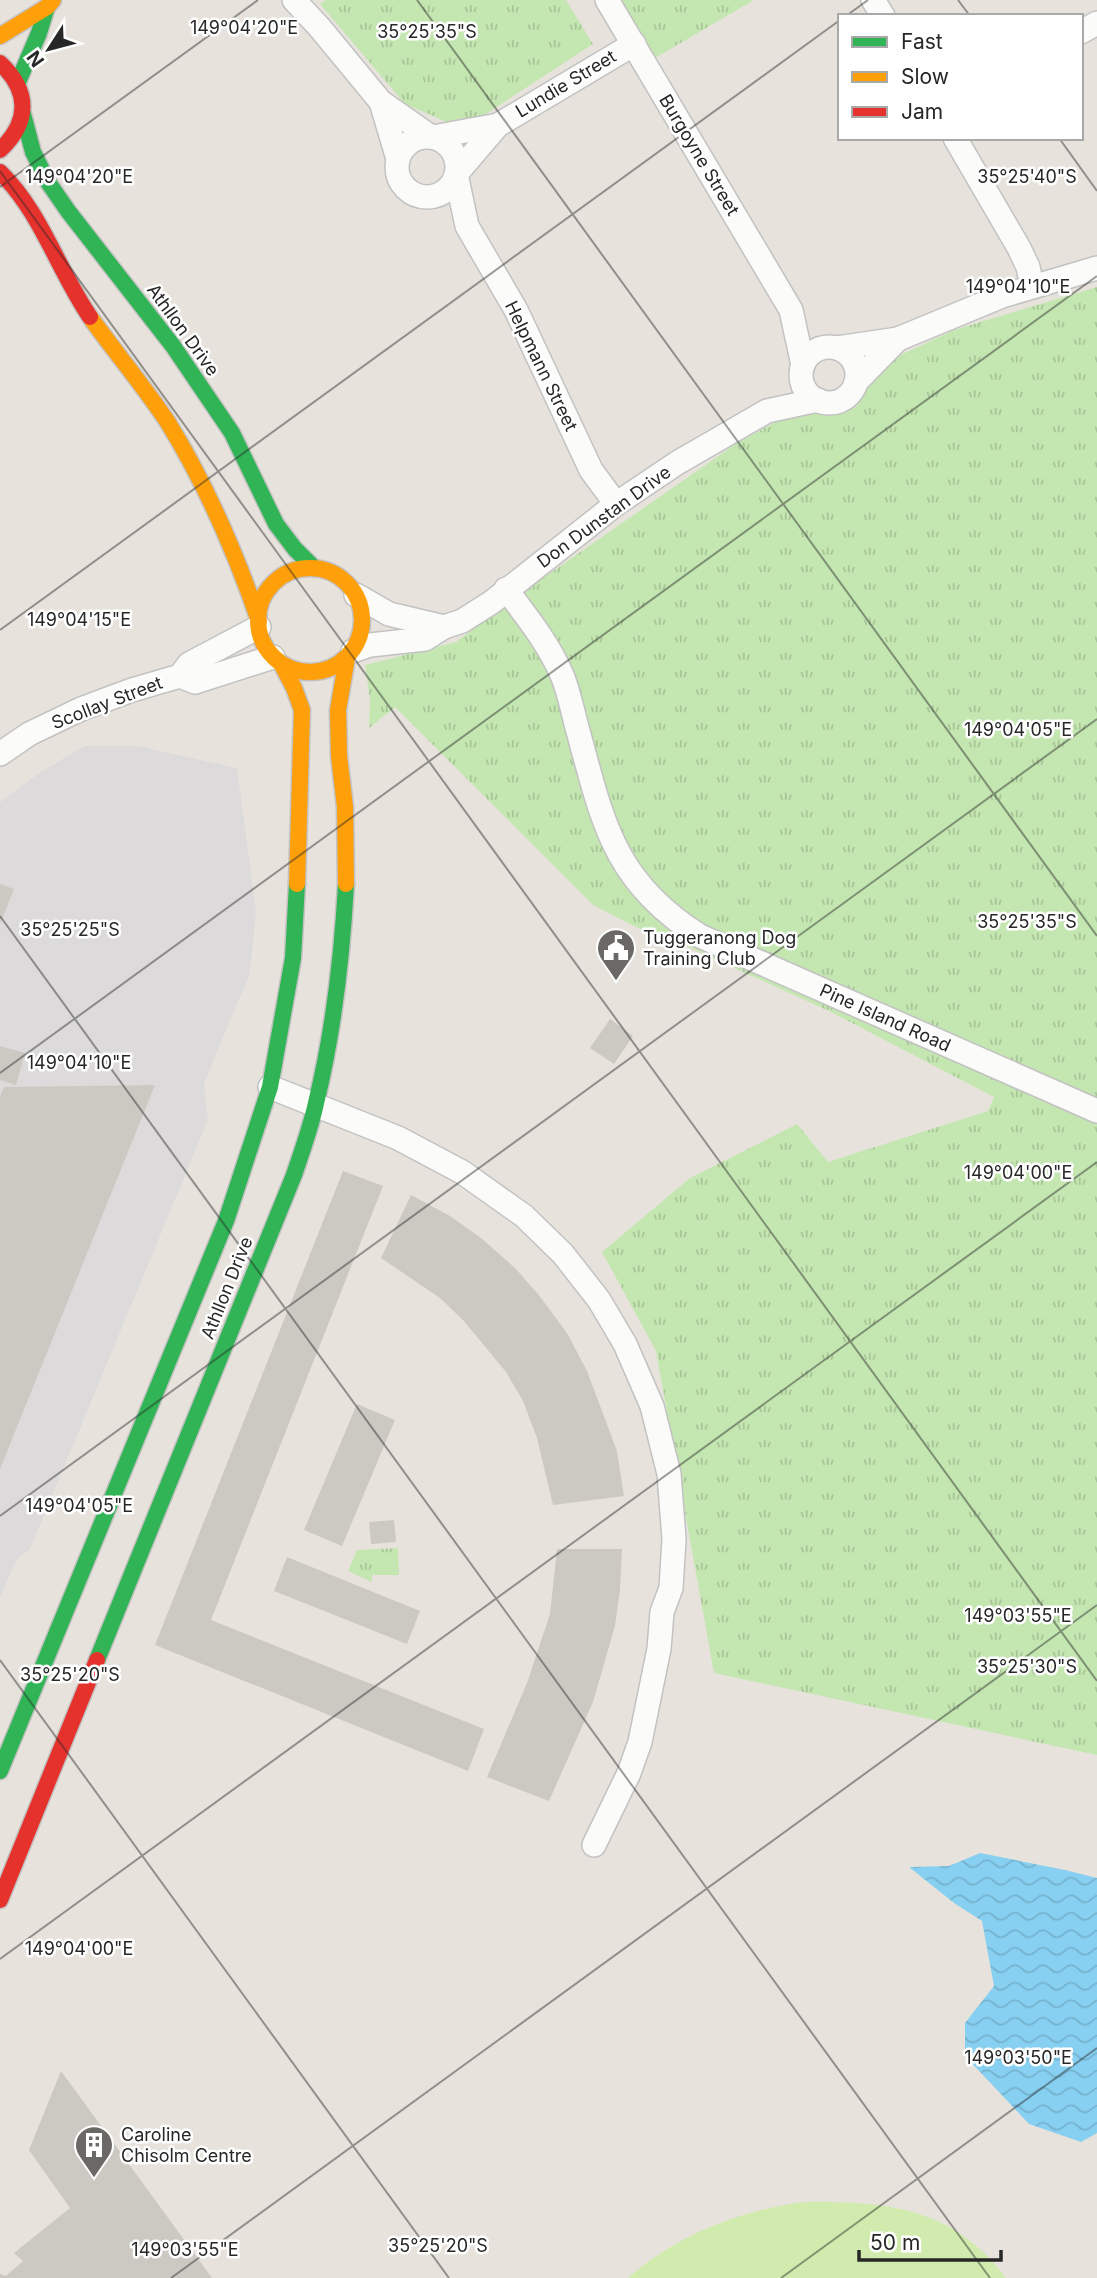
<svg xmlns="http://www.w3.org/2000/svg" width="1097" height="2278" viewBox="0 0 1097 2278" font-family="Inter,sans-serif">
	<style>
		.industrial { fill: #dddadc }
		.grass { fill: url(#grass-tufts) }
		.pitch { fill: #d0ebad }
		.water { fill: url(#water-waves) }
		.building { fill: #ccc9c3 }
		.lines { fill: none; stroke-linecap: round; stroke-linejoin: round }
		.street-casing { stroke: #c3c2c2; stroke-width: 26 }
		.fast-casing { stroke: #c3c2c2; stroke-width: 19 }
		.slow-casing { stroke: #c3c2c2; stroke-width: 19 }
		.jam-casing { stroke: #c3c2c2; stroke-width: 19 }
		.street { stroke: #fbfbfa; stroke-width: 23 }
		.fast { stroke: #30b455; stroke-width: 16 }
		.slow { stroke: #ff9f0a; stroke-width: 16 }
		.jam { stroke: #e5322d; stroke-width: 16 }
		.ticks { fill: none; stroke: #272727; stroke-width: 2; stroke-opacity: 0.45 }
		.labels { text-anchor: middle; stroke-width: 5; stroke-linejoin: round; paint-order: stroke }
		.street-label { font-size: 18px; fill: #272727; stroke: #fff }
		.poi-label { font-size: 18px; fill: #272727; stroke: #fff; text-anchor: start }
		.ticks-label { font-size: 18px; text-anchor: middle; fill: #272727; stroke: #fff; stroke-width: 5; stroke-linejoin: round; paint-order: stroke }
	</style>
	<defs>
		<pattern id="grass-tufts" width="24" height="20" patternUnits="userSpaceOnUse" patternTransform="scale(1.75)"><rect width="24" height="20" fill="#c4e6b1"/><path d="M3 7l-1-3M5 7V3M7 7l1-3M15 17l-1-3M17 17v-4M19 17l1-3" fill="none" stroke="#a8c598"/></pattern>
		<pattern id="water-waves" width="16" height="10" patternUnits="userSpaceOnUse" patternTransform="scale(1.75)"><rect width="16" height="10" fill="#87d0f1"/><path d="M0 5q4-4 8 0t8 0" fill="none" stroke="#75b3cf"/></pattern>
	</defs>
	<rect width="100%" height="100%" fill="#e7e3dc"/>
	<path class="industrial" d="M 84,746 L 138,746 L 237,768 L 256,911 L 250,973 L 204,1083 L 208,1120 L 30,1549 L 17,1559 L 0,1597 L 0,802 L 38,774 Z"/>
	<g class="grass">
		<path d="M 326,0 L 566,0 L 593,44 L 463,129 L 405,104 L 320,4 Z"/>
		<path d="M 621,0 L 754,0 L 655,58 Z"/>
		<path d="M 1097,287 L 1097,1755 L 714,1673 L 656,1351 L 602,1252 L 690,1178 L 797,1124 L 828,1162 L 988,1111 L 994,1097 L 829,1011 L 684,945 L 644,931 L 593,905 L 395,707 L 369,728 L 370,700 L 365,665 L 456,642 L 513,599 L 737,443 L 781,419 L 812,411 L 827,416 L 856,407 L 881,364 L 954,330 Z"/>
		<path d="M 398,1548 L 399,1575 L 372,1575 L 372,1582 L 348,1571 L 357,1550 Z"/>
	</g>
	<path class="pitch" d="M 804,2202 C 886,2201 953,2207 1006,2278 L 628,2278 C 678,2234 739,2211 804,2202 Z"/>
	<path class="water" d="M 980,1853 L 1065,1870 L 1097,1878 L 1097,2133 L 1081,2142 L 1029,2124 L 965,2056 L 965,2023 L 994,1986 L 982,1921 L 954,1903 L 909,1867 L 949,1866 Z"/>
	<g class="building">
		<path d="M 0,884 L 14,889 L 0,924 Z"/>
		<path d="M 610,1019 L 633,1036 L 614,1064 L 590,1048 Z"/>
		<path d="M 0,1046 L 25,1053 L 16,1085 L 0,1080 Z"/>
		<path d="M 155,1085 L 0,1469 L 0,1096 L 4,1087 Z"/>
		<path d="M 343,1171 L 383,1186 L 211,1620 L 484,1729 L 468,1771 L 155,1645 Z"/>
		<path d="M 411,1195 L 450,1216 L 481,1238 L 515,1268 L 538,1294 L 567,1333 L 587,1371 L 617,1451 L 624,1496 L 553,1505 L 537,1438 L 523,1401 L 506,1372 L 463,1320 L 440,1298 L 381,1258 Z"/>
		<path d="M 357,1404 L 395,1420 L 342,1546 L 304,1530 Z"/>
		<path d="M 394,1520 L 396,1542 L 371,1544 L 369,1522 Z"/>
		<path d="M 557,1549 L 622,1549 L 620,1590 L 615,1626 L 593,1702 L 549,1801 L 487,1777 L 527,1683 L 550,1614 Z"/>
		<path d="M 287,1557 L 420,1611 L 407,1644 L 274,1591 Z"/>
		<path d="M 61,2071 L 212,2278 L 0,2278 L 0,2274 L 6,2276 L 23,2261 L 14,2253 L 70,2208 L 29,2150 Z"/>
	</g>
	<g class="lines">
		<defs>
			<g id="street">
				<path d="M 294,0 L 320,28 L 381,102 L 431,137"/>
				<path d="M 607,0 L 791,310 L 803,365"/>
				<path d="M 873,0 L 883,16"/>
				<path d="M 1081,32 L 1097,23"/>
				<path d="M 381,102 L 398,159"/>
				<circle cx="427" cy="167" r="30"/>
				<path d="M 433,137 L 498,125"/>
				<path d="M 955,138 L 1019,248 L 1028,267 L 1032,286"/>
				<path d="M 457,173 L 498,125 L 634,44"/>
				<path d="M 456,174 L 467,226 L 516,310 L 591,470 L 616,504"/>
				<circle cx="829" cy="375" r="28"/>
				<path d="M 837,348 L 898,339 L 1002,296 L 1097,268"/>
				<path d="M 856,382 L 898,339"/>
				<path d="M 506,589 C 527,617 548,643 562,675 C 569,692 573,713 578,731 C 603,823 614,882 700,936 L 1097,1111"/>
				<path d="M 356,595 L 389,614 L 444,627"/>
				<path d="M 353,651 L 370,645 L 425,639 L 444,627 L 462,621 L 492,602 L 616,504 L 677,463 L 767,411 L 818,400"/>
				<path d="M 180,676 L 195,682 L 273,657"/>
				<path d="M 0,754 L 29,734 L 81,709 L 132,690 L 180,676 L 189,664 L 259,627"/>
				<path d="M 270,1087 L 398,1138 L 462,1172 L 524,1216 L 563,1254 L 599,1300 L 625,1344 L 652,1406 L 669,1474 L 674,1539 L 671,1588 L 662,1612 L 659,1649 L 640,1742 L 629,1773 L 594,1845"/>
			</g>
			<g id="fast">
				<path d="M 18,82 L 39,33 L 47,7"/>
				<path d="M 23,114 L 33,152 L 48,182 L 68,211 L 173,346 L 232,433 L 276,524 L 295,549 L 314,568"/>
				<path d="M 97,1660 L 294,1175 C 302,1151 311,1127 316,1103 C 334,1030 342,958 346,884"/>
				<path d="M 0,1771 L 226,1221 L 270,1087 L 293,958 L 297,884"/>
			</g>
			<g id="slow">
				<path d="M 0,36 L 47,7 L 53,0"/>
				<path d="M 90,317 C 115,352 143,385 167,421 C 206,484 235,551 259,621"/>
				<circle cx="310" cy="620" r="52"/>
				<path d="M 282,665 L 294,688 L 302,710 L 297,884"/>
				<path d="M 346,884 L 345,807 L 339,756 L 338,710 L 347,658"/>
			</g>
			<g id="jam">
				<path d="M 0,63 C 30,91 30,122 0,150"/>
				<path d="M 0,172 C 41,212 58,270 90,317"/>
				<path d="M 0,1900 L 97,1660"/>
			</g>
		</defs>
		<use href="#street" class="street-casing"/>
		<use href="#fast" class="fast-casing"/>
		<use href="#slow" class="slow-casing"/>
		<use href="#jam" class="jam-casing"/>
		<use href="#street" class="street"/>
		<use href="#fast" class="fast"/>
		<use href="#slow" class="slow"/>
		<use href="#jam" class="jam"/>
	</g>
	<path class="ticks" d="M 417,0 L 1097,936M 958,0 L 970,16M 846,16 L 868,0M 1059,138 L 1097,191M 0,171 L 1097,1681M 0,187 L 258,0M 0,630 L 840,20M 0,916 L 990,2278M 0,1073 L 1097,276M 0,1516 L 1097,719M 0,1660 L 449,2278M 0,1959 L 1097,1162M 171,2278 L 1097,1605M 781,2278 L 1097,2048"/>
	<defs>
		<symbol id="civic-pin" viewBox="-11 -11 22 30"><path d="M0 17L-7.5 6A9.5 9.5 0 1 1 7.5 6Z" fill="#6a6966" stroke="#fff"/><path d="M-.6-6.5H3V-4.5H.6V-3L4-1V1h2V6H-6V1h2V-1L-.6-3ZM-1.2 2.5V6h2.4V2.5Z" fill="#fff"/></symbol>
		<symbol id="building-pin" viewBox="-11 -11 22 30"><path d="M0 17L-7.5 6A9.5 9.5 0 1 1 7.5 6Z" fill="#6a6966" stroke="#fff"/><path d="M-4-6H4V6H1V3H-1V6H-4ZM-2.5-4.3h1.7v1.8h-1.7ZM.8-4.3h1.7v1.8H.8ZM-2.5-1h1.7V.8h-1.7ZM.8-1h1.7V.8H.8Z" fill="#fff"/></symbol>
	</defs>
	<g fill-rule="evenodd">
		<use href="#civic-pin" x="594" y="926" width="44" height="60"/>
		<use href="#building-pin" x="72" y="2123" width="44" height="60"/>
	</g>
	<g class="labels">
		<g class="street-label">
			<text transform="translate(566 84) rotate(-31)" y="6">Lundie Street</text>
			<text transform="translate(699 155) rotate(59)" y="6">Burgoyne Street</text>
			<text transform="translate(183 330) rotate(54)" y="6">Athllon Drive</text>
			<text transform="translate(541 366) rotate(64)" y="6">Helpmann Street</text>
			<text transform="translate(604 517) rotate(-36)" y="6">Don Dunstan Drive</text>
			<text transform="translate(107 703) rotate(-21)" y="6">Scollay Street</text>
			<text transform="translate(885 1018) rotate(24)" y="6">Pine Island Road</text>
			<text transform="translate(227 1288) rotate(-68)" y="6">Athllon Drive</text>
		</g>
		<g class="poi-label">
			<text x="643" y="944">Tuggeranong Dog<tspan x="643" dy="21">Training Club</tspan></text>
			<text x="121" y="2141">Caroline<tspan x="121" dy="21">Chisolm Centre</tspan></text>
		</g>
	</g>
	<g class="ticks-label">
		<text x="244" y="34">149°04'20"E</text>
		<text x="427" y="38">35°25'35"S</text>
		<text x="1027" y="183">35°25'40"S</text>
		<text x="79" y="183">149°04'20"E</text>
		<text x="1018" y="293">149°04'10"E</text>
		<text x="79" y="626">149°04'15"E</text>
		<text x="1018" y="736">149°04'05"E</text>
		<text x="1027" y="928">35°25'35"S</text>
		<text x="70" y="936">35°25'25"S</text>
		<text x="79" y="1069">149°04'10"E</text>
		<text x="1018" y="1179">149°04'00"E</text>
		<text x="79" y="1512">149°04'05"E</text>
		<text x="1018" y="1622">149°03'55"E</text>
		<text x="1027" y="1673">35°25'30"S</text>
		<text x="70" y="1681">35°25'20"S</text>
		<text x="79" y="1955">149°04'00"E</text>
		<text x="1018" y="2064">149°03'50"E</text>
		<text x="438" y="2252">35°25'20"S</text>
		<text x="185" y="2256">149°03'55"E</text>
	</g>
	<rect x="838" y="14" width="245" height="126" fill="#ffffff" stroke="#a9a9a9" stroke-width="2"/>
	<rect x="852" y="37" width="35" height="10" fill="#30b455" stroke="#a9a9a9" stroke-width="2"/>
	<text x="901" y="49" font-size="21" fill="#272727">Fast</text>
	<rect x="852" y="72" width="35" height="10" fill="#ff9f0a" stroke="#a9a9a9" stroke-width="2"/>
	<text x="901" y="84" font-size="21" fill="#272727">Slow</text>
	<rect x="852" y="107" width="35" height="10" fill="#e5322d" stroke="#a9a9a9" stroke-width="2"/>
	<text x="901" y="119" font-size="21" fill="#272727">Jam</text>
	<g transform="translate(49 49) rotate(234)" stroke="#ffffff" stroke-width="5" paint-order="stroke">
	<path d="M0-5L12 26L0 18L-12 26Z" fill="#272727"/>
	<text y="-10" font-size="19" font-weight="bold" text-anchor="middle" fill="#272727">N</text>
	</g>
	<path d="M859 2250v10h142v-10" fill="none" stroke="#272727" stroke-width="3.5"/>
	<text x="870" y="2250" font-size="21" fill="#272727" stroke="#ffffff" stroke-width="5" paint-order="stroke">50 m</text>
</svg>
